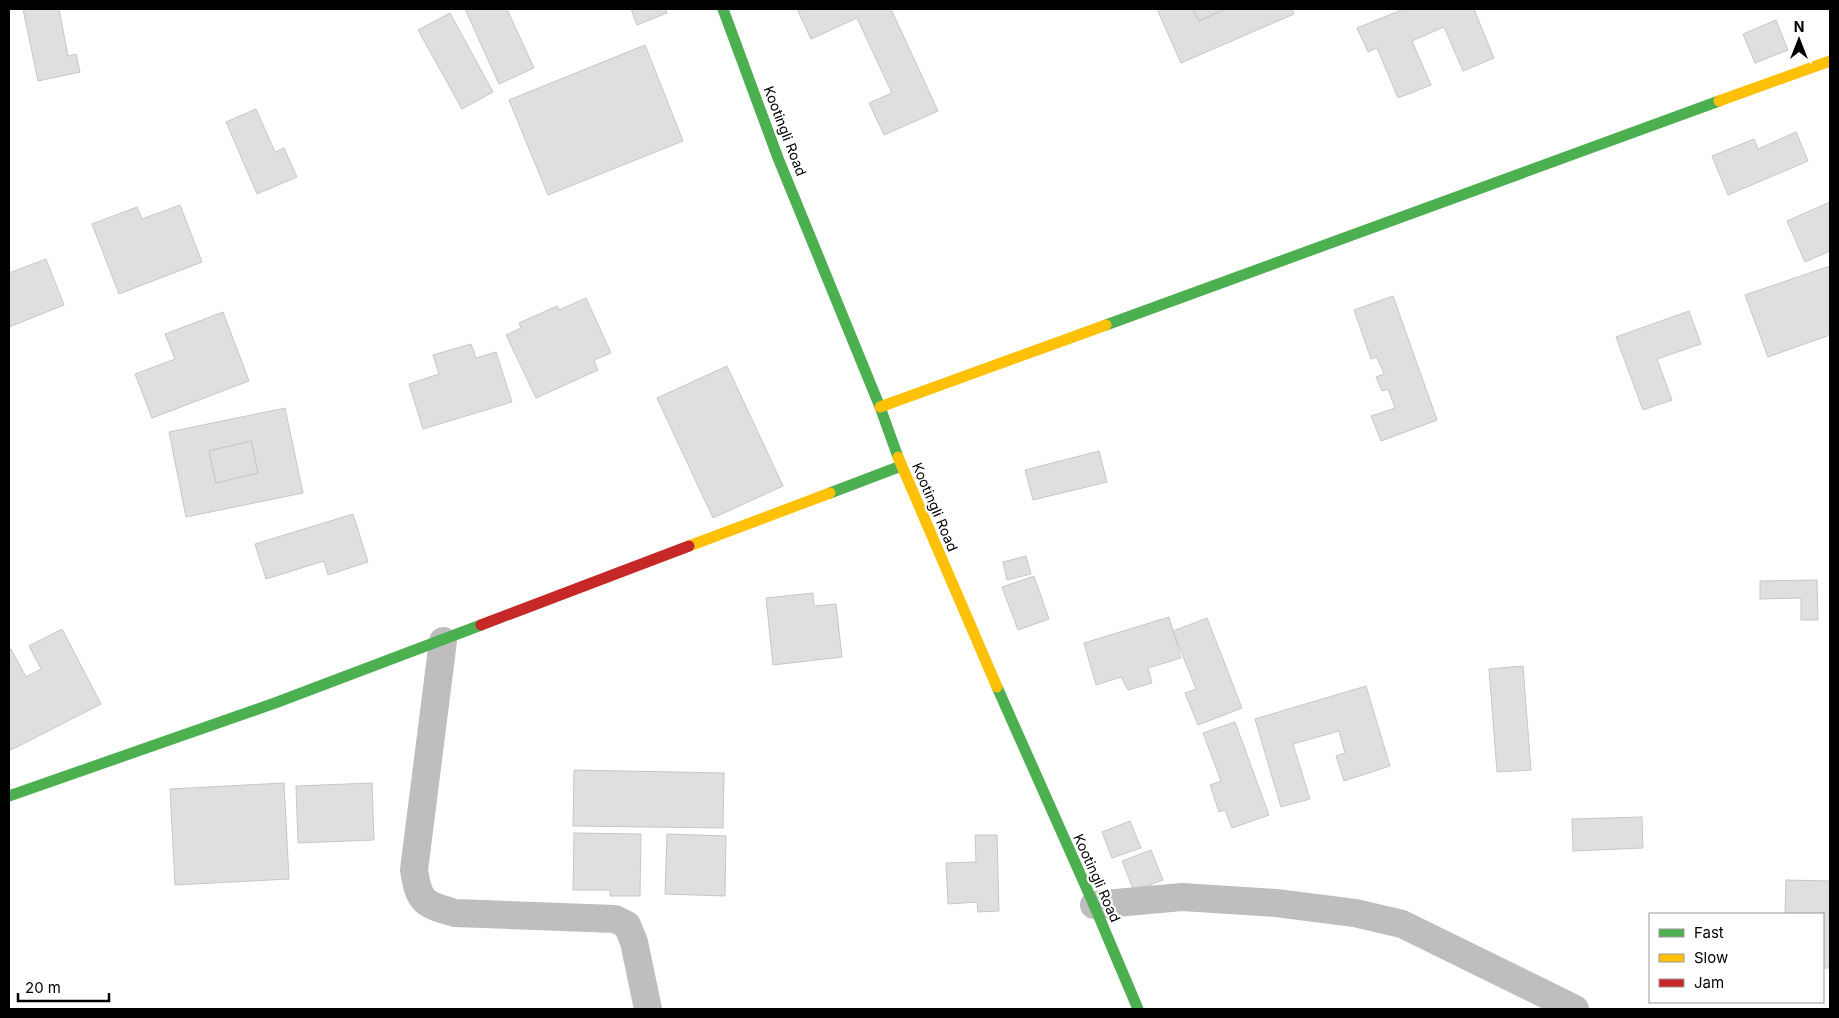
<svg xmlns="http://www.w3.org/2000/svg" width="1839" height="1018" viewBox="0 0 1839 1018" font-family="Inter,sans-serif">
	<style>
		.building { fill: #dfdfdf; stroke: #c7c7c7; fill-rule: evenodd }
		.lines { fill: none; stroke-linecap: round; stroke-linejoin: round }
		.street { stroke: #bebebe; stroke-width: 28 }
		.fast { stroke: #4caf50; stroke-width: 11 }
		.slow { stroke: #ffc107; stroke-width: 11 }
		.jam { stroke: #c62828; stroke-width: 11 }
		.labels { text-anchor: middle; stroke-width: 4.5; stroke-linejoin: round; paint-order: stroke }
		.street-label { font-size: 14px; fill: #000; stroke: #fff }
	</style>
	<rect width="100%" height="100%" fill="#fff"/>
	<g class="building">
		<path d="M 23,9 L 59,9 L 68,56 L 76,54 L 80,72 L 38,81 Z"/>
		<path d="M 465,9 L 507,9 L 534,68 L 499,84 Z"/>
		<path d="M 631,9 L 665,9 L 667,13 L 637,25 Z"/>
		<path d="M 797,9 L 891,9 L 938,111 L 884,135 L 869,103 L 892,93 L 857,18 L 811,39 Z"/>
		<path d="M 1157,9 L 1193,9 L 1199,21 L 1225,9 L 1292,9 L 1294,14 L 1181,63 Z"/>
		<path d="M 1193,9 L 1225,9 L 1199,21 Z"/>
		<path d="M 1404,9 L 1474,9 L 1494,58 L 1463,71 L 1444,27 L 1412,41 L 1431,85 L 1398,98 L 1377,48 L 1368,52 L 1357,28 Z"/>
		<path d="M 450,13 L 493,92 L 462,109 L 418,30 Z"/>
		<path d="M 1776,20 L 1788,50 L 1755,63 L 1743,34 Z"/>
		<path d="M 645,45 L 683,141 L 548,195 L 509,100 Z"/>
		<path d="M 256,109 L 275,152 L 284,148 L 297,177 L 257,194 L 226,122 Z"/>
		<path d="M 1796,132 L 1808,161 L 1728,195 L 1712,156 L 1754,139 L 1758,149 Z"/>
		<path d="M 1830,202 L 1830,251 L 1805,262 L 1787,221 Z"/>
		<path d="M 180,205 L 202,262 L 119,294 L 92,224 L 137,207 L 142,219 Z"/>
		<path d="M 46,259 L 64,305 L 9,327 L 9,273 Z"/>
		<path d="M 1830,266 L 1830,335 L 1768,357 L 1745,295 Z"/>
		<path d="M 1393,296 L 1437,420 L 1381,441 L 1371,416 L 1395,408 L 1388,389 L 1382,391 L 1376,377 L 1384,374 L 1377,357 L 1371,359 L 1354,310 Z"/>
		<path d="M 586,298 L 611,353 L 594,360 L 598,370 L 536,398 L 506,335 L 521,328 L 519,323 L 557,306 L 559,310 Z"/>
		<path d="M 1689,311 L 1701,344 L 1657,359 L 1672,400 L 1643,410 L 1616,337 Z"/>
		<path d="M 223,312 L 249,381 L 152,418 L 135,374 L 175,359 L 165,334 Z"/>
		<path d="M 471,344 L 476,358 L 496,352 L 512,402 L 423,429 L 409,384 L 439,374 L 433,355 Z"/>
		<path d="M 727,366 L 783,486 L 713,518 L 657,398 Z"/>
		<path d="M 285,408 L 303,493 L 186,517 L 169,432 ZM 251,441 L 258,473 L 216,483 L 209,451 Z"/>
		<path d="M 251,441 L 258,473 L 216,483 L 209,451 Z"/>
		<path d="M 1099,451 L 1107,482 L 1033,500 L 1025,470 Z"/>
		<path d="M 353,514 L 368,562 L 328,575 L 324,561 L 266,579 L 255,544 Z"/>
		<path d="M 1026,556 L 1031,574 L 1007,580 L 1003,562 Z"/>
		<path d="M 1034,576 L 1049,619 L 1018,630 L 1002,587 Z"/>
		<path d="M 1817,580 L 1818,620 L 1801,620 L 1801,598 L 1760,599 L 1760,581 Z"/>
		<path d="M 813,593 L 814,606 L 836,604 L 842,657 L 773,665 L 766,598 Z"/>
		<path d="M 1169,617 L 1181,658 L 1148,668 L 1152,683 L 1128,690 L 1121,677 L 1096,685 L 1084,643 Z"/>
		<path d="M 1207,618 L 1242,708 L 1198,725 L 1185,693 L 1196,689 L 1173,631 Z"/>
		<path d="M 62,629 L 101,704 L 11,750 L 9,745 L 9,650 L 11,649 L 26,677 L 41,669 L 29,646 Z"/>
		<path d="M 1523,666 L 1531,770 L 1497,772 L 1489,669 Z"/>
		<path d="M 1366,686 L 1390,766 L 1344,781 L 1336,756 L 1345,753 L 1339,731 L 1293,744 L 1310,799 L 1281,807 L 1255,719 Z"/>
		<path d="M 1235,722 L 1269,815 L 1232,828 L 1225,810 L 1219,812 L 1210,785 L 1221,781 L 1203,733 Z"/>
		<path d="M 574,770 L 724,773 L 723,828 L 573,826 Z"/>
		<path d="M 284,783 L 289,879 L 175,885 L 170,789 Z"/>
		<path d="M 372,783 L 374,840 L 298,843 L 296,786 Z"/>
		<path d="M 1642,817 L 1643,848 L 1573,851 L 1572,819 Z"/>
		<path d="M 1130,821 L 1141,848 L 1112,858 L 1102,832 Z"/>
		<path d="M 574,833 L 641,834 L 640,896 L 610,896 L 610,890 L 573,890 Z"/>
		<path d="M 667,834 L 726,836 L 725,896 L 665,894 Z"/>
		<path d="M 975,835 L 997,835 L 999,911 L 978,912 L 977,902 L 948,904 L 946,863 L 976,862 Z"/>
		<path d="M 1151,850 L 1163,880 L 1134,891 L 1122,861 Z"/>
		<path d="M 1786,880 L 1830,881 L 1830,968 L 1823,968 L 1823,914 L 1785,914 Z"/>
	</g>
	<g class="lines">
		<g class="street">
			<path d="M 443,641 L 414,870 C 419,903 424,904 455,913 L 615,919 L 627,925 L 634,942 L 648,1009"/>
			<path d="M 1094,905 L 1182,897 L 1276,903 L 1355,913 L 1402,924 L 1575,1009"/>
		</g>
		<g class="fast">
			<path d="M 723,9 L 778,158 L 880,407 L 898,457"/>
			<path d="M 1106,325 L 1719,101"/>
			<path d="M 830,493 L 901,466"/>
			<path d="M 997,687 L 1094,905 L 1138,1009"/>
			<path d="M 9,796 L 275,703 L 481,625"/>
		</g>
		<g class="slow">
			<path d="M 1719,101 L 1830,61"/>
			<path d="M 880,407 L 1106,325"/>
			<path d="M 898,457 L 997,687"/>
			<path d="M 689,546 L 830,493"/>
		</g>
		<path class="jam" d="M 481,625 L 689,546"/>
	</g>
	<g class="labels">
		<g class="street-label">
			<text transform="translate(785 131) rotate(69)" y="5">Kootingli Road</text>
			<text transform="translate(935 507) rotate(67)" y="5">Kootingli Road</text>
			<text transform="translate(1097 878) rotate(66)" y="5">Kootingli Road</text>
		</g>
	</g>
	<rect width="1839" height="1018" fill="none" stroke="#000000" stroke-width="20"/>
	<rect x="1649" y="913" width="175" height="90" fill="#ffffff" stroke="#999999"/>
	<rect x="1659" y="929" width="25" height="8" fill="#4caf50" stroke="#999999"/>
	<text x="1694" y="938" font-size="15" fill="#000000">Fast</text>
	<rect x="1659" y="954" width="25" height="8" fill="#ffc107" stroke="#999999"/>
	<text x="1694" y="963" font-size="15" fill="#000000">Slow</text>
	<rect x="1659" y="979" width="25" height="8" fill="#c62828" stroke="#999999"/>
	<text x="1694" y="988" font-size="15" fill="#000000">Jam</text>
	<g transform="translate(1799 40)" stroke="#ffffff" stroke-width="4" paint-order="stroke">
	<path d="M0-4L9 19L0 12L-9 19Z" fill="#000000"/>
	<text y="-8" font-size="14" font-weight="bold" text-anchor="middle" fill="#000000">N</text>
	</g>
	<path d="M18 993v8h91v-8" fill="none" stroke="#000000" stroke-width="2.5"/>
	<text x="25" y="993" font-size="15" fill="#000000" stroke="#ffffff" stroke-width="4" paint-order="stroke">20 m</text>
</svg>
